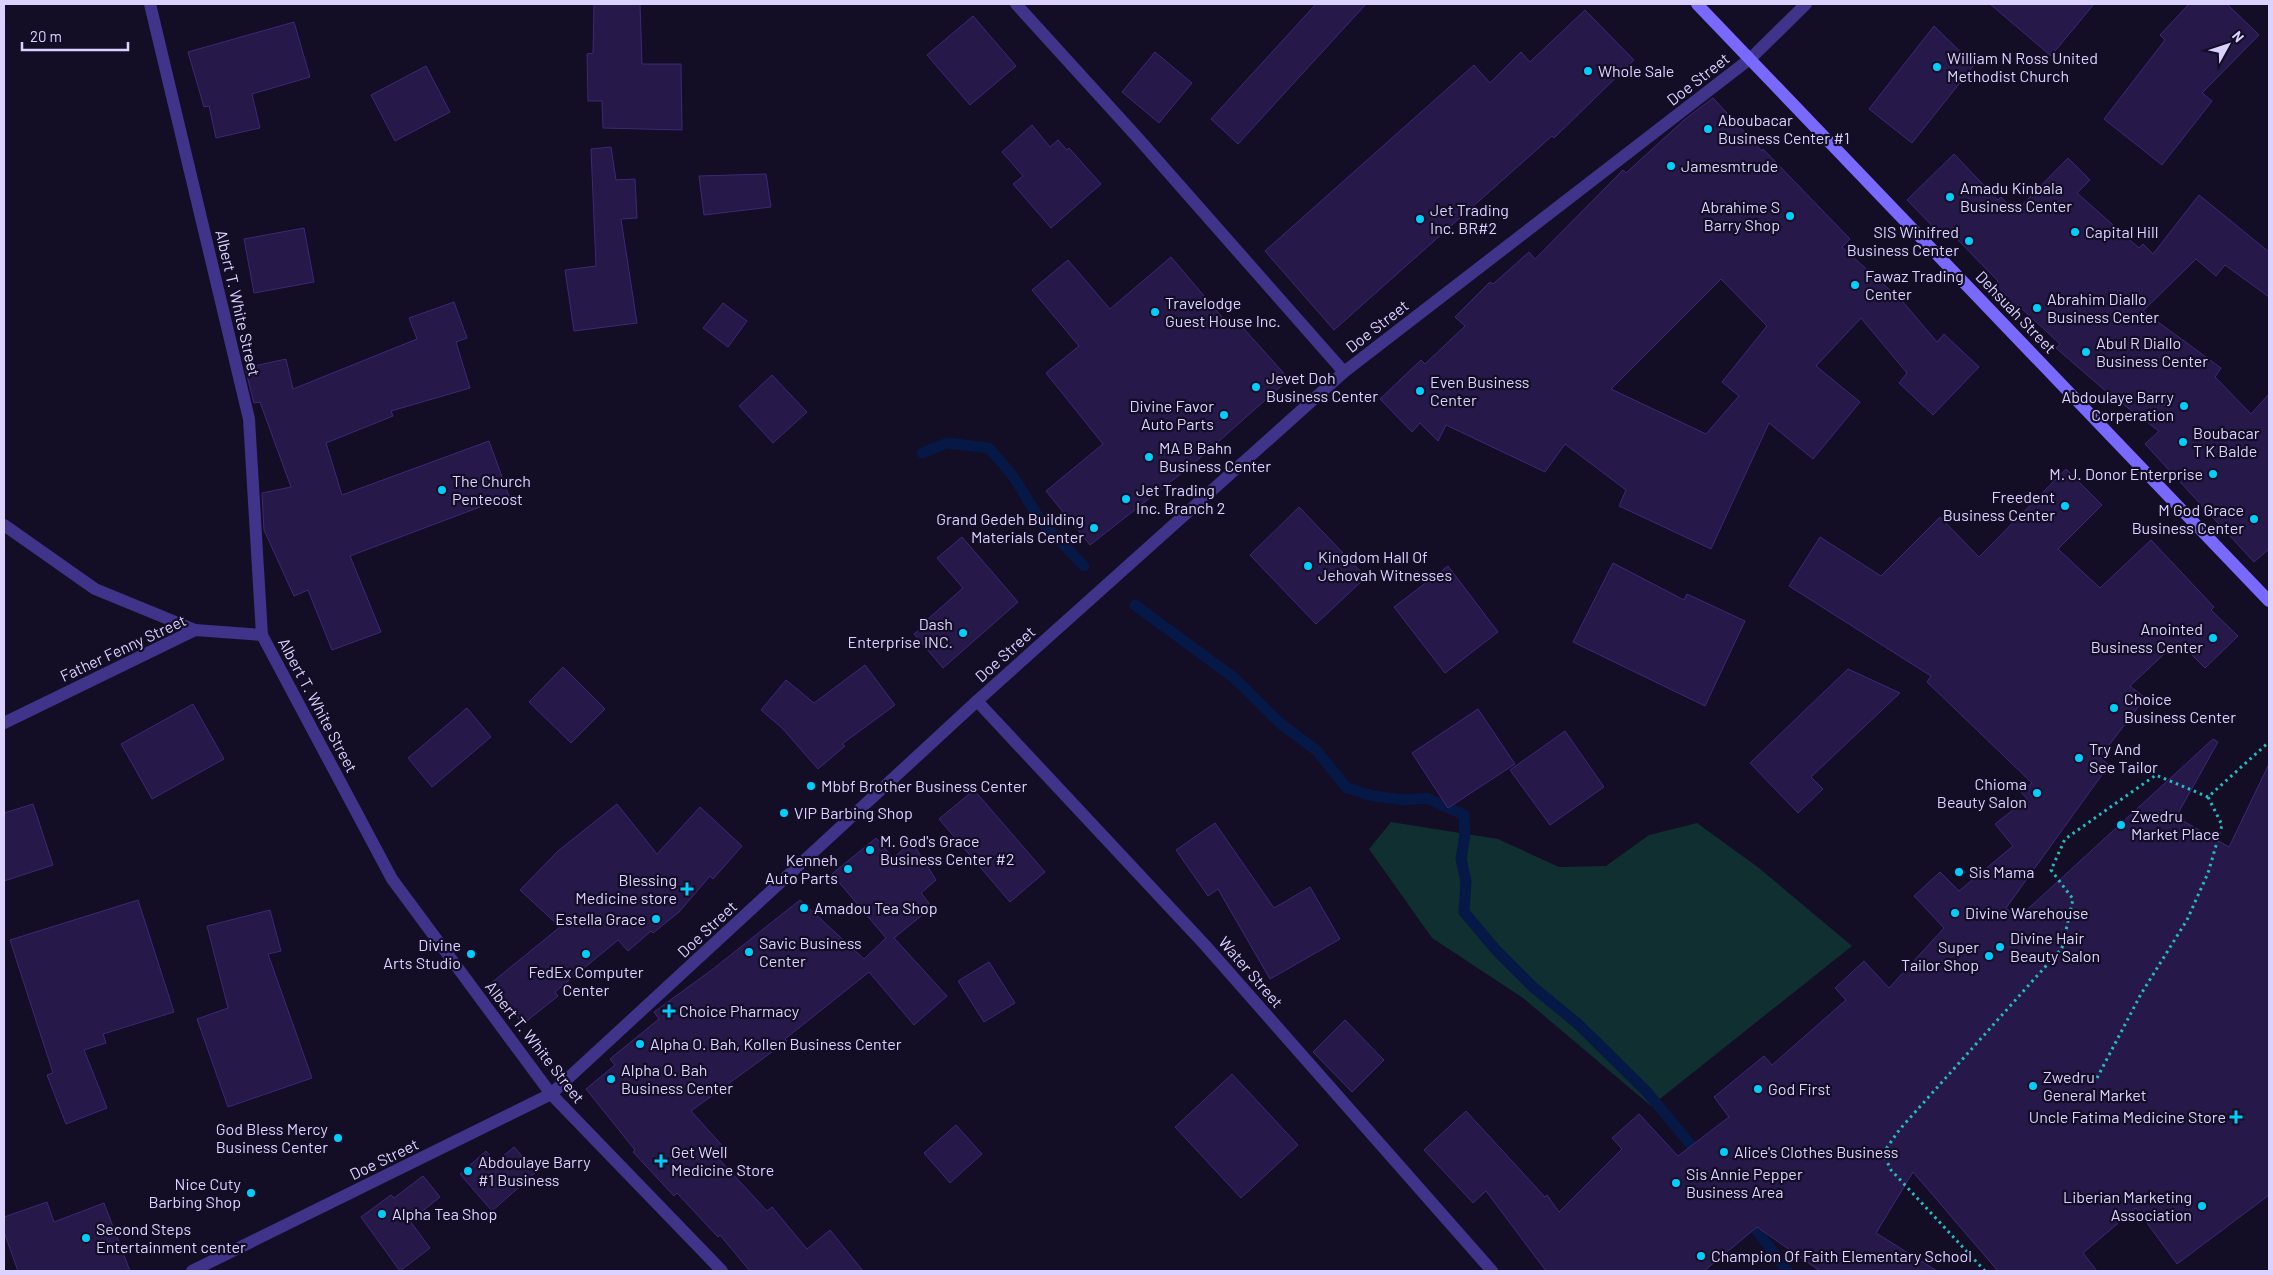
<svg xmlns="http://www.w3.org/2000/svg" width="2273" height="1275" viewBox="0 0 2273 1275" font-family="Barlow,sans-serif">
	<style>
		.green { fill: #102f31 }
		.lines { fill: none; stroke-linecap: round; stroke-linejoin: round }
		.stream { stroke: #061846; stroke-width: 11 }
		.building { fill: #261849; stroke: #3e2876; fill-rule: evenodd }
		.path { stroke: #25bcc0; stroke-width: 3; stroke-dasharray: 2.5 4; stroke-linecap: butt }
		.street { stroke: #3f3489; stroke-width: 12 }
		.secondary { stroke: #7a69ff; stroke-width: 12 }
		.poi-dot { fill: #00cefd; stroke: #130d26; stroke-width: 2 }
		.labels { text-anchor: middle; stroke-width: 4.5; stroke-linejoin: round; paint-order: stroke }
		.poi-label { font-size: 16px; fill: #dbd2ff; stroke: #130d26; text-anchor: start }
		.street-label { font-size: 16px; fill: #dbd2ff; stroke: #130d26 }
	</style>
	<rect width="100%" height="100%" fill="#130d26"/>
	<path class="green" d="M 1391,822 L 1498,839 L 1559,867 L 1606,866 L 1649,835 L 1697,823 L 1759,868 L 1852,946 L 1651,1106 L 1523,998 L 1432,938 L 1369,849 Z"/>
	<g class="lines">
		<g class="stream">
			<path d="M 922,453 L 947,443 L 989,448 L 1013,476 L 1040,520 L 1084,566"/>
			<path d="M 1135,605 L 1233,677 L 1281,724 L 1316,750 L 1347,788 L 1373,796 L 1405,800 L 1427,798 L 1464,815 L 1465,834 L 1461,859 L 1466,881 L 1464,912 L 1496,950 L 1533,987 L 1578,1024 L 1646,1091 L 1701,1157"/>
			<path d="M 1747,1217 L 1787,1271"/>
		</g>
	</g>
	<g class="building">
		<path d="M 594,4 L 640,4 L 642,64 L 681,64 L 682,130 L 603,128 L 602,101 L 588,101 L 587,54 L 593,53 Z"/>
		<path d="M 1316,4 L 1366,4 L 1238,144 L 1211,119 Z"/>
		<path d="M 1990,4 L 2094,4 L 2051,56 Z"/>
		<path d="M 2189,4 L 2227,4 L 2259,35 L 2202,93 L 2212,101 L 2162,165 L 2104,119 L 2165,40 L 2160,35 Z"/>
		<path d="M 1585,10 L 1634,60 L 1554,138 L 1552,136 L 1334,330 L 1265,251 L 1474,65 L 1490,83 L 1521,52 L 1530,62 Z"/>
		<path d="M 973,16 L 1016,66 L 970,105 L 927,55 Z"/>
		<path d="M 294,22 L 310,77 L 252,94 L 260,128 L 216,138 L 209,106 L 204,107 L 188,52 Z"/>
		<path d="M 1934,26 L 1974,65 L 1912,143 L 1869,109 Z"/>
		<path d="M 1155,52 L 1192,83 L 1159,123 L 1122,92 Z"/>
		<path d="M 426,66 L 450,112 L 395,141 L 371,95 Z"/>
		<path d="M 1713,98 L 1762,151 L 1763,149 L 1850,239 L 1842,247 L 1903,302 L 1937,342 L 1944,334 L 1979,367 L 1933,415 L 1899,383 L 1907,373 L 1861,318 L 1816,366 L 1860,402 L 1813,459 L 1769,423 L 1711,549 L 1619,506 L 1626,490 L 1565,444 L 1545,472 L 1446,425 L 1438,441 L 1420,423 L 1412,432 L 1380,399 L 1421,360 L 1425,364 L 1465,326 L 1455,317 L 1490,282 L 1493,284 L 1529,252 L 1535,259 L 1623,170 L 1626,173 L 1684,120 ZM 1721,279 L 1767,326 L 1722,382 L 1739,396 L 1706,434 L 1611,389 Z"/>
		<path d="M 1032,125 L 1050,147 L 1058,140 L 1067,150 L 1069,148 L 1101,184 L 1051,228 L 1013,184 L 1023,176 L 1002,152 Z"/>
		<path d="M 611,147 L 616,180 L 635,179 L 637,218 L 621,219 L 637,323 L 574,331 L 565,270 L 596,266 L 591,149 Z"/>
		<path d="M 1954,154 L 1998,200 L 2001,197 L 2015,212 L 2068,158 L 2090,180 L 2077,193 L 2139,248 L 2143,244 L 2153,254 L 2199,195 L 2269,252 L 2269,297 L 2225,265 L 2216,276 L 2196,259 L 2143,311 L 2221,368 L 2215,377 L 2251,414 L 2269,394 L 2269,549 L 2254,562 L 2145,444 L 2159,431 L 2108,393 L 2056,348 L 2060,344 L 2020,307 L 2016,311 L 1991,288 L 1998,281 L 1952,234 L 1946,240 L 1907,200 Z"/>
		<path d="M 766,174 L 771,207 L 704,215 L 699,176 Z"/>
		<path d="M 304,228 L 314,282 L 254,293 L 244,239 Z"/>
		<path d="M 1171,257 L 1228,324 L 1235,319 L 1289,379 L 1192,465 L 1090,545 L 1046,491 L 1103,444 L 1046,373 L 1079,346 L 1032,290 L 1068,260 L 1110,309 Z"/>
		<path d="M 454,302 L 467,338 L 456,342 L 470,388 L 391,411 L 393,416 L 326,443 L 342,495 L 489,441 L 509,496 L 350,556 L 381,632 L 332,650 L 308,590 L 294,596 L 264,530 L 262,493 L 291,487 L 260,402 L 254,403 L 245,368 L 286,359 L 293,389 L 417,339 L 409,318 Z"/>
		<path d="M 723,303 L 747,321 L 728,347 L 703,328 Z"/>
		<path d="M 772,375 L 807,412 L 773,443 L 739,406 Z"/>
		<path d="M 2066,469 L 2102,505 L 2058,549 L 2100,588 L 2151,540 L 2214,607 L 2211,610 L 2238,636 L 2205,668 L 2178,641 L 2130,686 L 2145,698 L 2100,757 L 2109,765 L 2006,908 L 2018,918 L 2213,739 L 2218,742 L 2176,817 L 2229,847 L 2269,764 L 2269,1195 L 2177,1264 L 2136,1208 L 2083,1253 L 2097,1271 L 1998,1271 L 1913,1172 L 1876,1233 L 1937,1271 L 1820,1271 L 1757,1227 L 1704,1271 L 1546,1271 L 1486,1191 L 1473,1203 L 1424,1150 L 1466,1111 L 1545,1197 L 1547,1195 L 1559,1212 L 1622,1149 L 1612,1138 L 1639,1114 L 1678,1156 L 1729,1117 L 1714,1097 L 1764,1056 L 1772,1065 L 1846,1000 L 1835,988 L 1864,961 L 1889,988 L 1944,928 L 1914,896 L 1940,872 L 1959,891 L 2013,846 L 1995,824 L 2027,799 L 2021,792 L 2032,783 L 1927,682 L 1931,676 L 1789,586 L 1820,537 L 1881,576 L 1940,517 L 1979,557 Z"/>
		<path d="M 1299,507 L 1366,577 L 1316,624 L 1250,555 Z"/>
		<path d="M 962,537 L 1018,602 L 943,668 L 914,634 L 920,629 L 919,627 L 963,588 L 937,558 Z"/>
		<path d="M 1613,563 L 1684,600 L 1687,594 L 1745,621 L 1705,706 L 1573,642 Z"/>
		<path d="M 1448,566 L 1498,632 L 1445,673 L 1394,607 Z"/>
		<path d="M 865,665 L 895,705 L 842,744 L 845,746 L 818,769 L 782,728 L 761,710 L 786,680 L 814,703 Z"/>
		<path d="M 563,667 L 605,709 L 571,743 L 529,702 Z"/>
		<path d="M 1848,669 L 1900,693 L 1811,777 L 1823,789 L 1798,813 L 1750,763 Z"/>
		<path d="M 193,704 L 224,759 L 152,799 L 121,744 Z"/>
		<path d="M 467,708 L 491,737 L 432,787 L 408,758 Z"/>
		<path d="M 1478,709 L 1515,764 L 1448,808 L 1412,753 Z"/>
		<path d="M 1565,731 L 1604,787 L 1550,825 L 1510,770 Z"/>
		<path d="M 974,790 L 1045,872 L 1010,902 L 939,819 Z"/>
		<path d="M 33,804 L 53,865 L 4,881 L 4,813 Z"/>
		<path d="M 617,804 L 657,854 L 700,807 L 742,846 L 713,879 L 710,876 L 679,912 L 653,933 L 651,931 L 628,951 L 618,940 L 555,992 L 558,996 L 523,1024 L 490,984 L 560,927 L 520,890 L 558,851 Z"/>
		<path d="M 1215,823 L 1274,908 L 1310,887 L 1340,939 L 1270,979 L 1218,889 L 1208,896 L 1176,850 Z"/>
		<path d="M 876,838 L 893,858 L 912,842 L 936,880 L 921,893 L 932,907 L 894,938 L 947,996 L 914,1025 L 869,972 L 785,1039 L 787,1041 L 691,1111 L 726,1150 L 718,1158 L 767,1211 L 772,1207 L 807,1249 L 830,1230 L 863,1271 L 750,1271 L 720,1235 L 718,1237 L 677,1193 L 674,1196 L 633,1152 L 635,1150 L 586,1089 L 615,1065 L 610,1059 L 659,1019 L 654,1012 L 713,969 L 800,900 L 864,959 L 886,938 L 832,874 Z"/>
		<path d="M 138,900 L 174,1012 L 103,1034 L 106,1043 L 84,1050 L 107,1108 L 66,1124 L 47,1075 L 53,1073 L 10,940 Z"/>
		<path d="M 270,910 L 281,951 L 268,954 L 312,1078 L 228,1107 L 197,1019 L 228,1008 L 207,926 Z"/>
		<path d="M 989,962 L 1015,1003 L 984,1022 L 958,981 Z"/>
		<path d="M 1345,1020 L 1384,1060 L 1352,1092 L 1313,1052 Z"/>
		<path d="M 1232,1074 L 1298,1145 L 1241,1198 L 1175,1127 Z"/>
		<path d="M 956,1125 L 982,1154 L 950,1183 L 924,1153 Z"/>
		<path d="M 514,1147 L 536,1172 L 492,1211 L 460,1174 L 486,1151 L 496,1162 Z"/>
		<path d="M 423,1176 L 440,1197 L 410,1221 L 430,1248 L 400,1271 L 361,1217 L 391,1195 L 394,1198 Z"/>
		<path d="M 47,1202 L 54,1222 L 104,1203 L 130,1271 L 18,1271 L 4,1232 L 4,1217 Z"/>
	</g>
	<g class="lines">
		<g class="path">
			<path d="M 2097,1078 L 2141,994 L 2187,920 L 2208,873 L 2222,825 L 2208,797"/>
			<path d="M 1985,1271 L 1891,1170 L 1883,1153 L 1900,1129 L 2062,948 L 2073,899 L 2051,870 L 2065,839 L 2156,775 L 2208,797 L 2269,742"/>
		</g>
		<g class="street">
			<path d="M 150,4 L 249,419 L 262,635 L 392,879 L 551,1094 L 722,1271"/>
			<path d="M 1016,4 L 1137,137 L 1344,372"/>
			<path d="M 4,525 L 95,589 L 195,630"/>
			<path d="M 977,701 L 1205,945 L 1492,1271"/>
			<path d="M 4,723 L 195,630 L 262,635"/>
			<path d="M 192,1271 L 551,1094 L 977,701 L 1344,372 L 1751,58 L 1806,4"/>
		</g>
		<path class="secondary" d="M 1697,4 L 2269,601"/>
	</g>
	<g class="poi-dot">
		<circle cx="1937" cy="67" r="5"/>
		<circle cx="1588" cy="71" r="5"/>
		<circle cx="1708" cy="129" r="5"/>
		<circle cx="1671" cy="166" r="5"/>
		<circle cx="1950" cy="197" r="5"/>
		<circle cx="1790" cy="216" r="5"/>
		<circle cx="1420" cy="219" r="5"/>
		<circle cx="2075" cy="232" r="5"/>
		<circle cx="1969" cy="241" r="5"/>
		<circle cx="1855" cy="285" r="5"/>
		<circle cx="2037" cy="308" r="5"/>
		<circle cx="1155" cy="312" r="5"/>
		<circle cx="2086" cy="352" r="5"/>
		<circle cx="1256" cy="387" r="5"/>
		<circle cx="1420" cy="391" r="5"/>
		<circle cx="2184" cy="406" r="5"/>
		<circle cx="1224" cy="415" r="5"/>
		<circle cx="2183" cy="442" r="5"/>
		<circle cx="1149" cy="457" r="5"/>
		<circle cx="2213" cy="474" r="5"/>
		<circle cx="442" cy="490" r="5"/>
		<circle cx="1126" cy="499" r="5"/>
		<circle cx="2065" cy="506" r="5"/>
		<circle cx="2254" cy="519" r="5"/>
		<circle cx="1094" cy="528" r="5"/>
		<circle cx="1308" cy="566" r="5"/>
		<circle cx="963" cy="633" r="5"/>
		<circle cx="2213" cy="638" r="5"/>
		<circle cx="2114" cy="708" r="5"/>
		<circle cx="2079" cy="758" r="5"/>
		<circle cx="811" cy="786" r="5"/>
		<circle cx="2037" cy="793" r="5"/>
		<circle cx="784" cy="813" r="5"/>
		<circle cx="2121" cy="825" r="5"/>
		<circle cx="870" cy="850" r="5"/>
		<circle cx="848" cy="869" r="5"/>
		<circle cx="1959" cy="872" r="5"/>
		<path d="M684.5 881.5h5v5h5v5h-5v5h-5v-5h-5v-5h5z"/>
		<circle cx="804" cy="908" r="5"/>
		<circle cx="1955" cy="913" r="5"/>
		<circle cx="656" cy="919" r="5"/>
		<circle cx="2000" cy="947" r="5"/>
		<circle cx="749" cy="952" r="5"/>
		<circle cx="471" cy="954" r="5"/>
		<circle cx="586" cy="954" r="5"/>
		<circle cx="1989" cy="956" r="5"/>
		<path d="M666.5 1003.5h5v5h5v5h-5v5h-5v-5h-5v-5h5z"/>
		<circle cx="640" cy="1044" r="5"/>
		<circle cx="611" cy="1079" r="5"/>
		<circle cx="2033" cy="1086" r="5"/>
		<circle cx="1758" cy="1089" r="5"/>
		<path d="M2233.5 1109.5h5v5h5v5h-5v5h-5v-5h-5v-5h5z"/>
		<circle cx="338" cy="1138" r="5"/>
		<circle cx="1724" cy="1152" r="5"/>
		<path d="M658.5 1153.5h5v5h5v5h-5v5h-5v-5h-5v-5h5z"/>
		<circle cx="468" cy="1171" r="5"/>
		<circle cx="1676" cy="1183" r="5"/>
		<circle cx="251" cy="1193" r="5"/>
		<circle cx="2202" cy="1206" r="5"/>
		<circle cx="382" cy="1214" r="5"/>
		<circle cx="86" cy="1238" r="5"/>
		<circle cx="1701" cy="1256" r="5"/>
	</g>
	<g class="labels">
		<g class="poi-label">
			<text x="1947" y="64">William N Ross United<tspan x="1947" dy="18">Methodist Church</tspan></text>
			<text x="1598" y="77">Whole Sale</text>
			<text x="1718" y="126">Aboubacar<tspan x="1718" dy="18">Business Center #1</tspan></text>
			<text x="1681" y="172">Jamesmtrude</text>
			<text x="1960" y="194">Amadu Kinbala<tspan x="1960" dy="18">Business Center</tspan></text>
			<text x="1780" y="213" text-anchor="end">Abrahime S<tspan x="1780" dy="18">Barry Shop</tspan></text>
			<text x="1430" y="216">Jet Trading<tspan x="1430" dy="18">Inc. BR#2</tspan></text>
			<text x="1959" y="238" text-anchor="end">SIS Winifred<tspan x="1959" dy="18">Business Center</tspan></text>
			<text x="2085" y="238">Capital Hill</text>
			<text x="1865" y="282">Fawaz Trading<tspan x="1865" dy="18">Center</tspan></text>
			<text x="2047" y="305">Abrahim Diallo<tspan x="2047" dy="18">Business Center</tspan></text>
			<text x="1165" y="309">Travelodge<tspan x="1165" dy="18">Guest House Inc.</tspan></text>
			<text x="2096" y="349">Abul R Diallo<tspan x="2096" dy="18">Business Center</tspan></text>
			<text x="1266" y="384">Jevet Doh<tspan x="1266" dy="18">Business Center</tspan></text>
			<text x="1430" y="388">Even Business<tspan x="1430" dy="18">Center</tspan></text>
			<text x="2174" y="403" text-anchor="end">Abdoulaye Barry<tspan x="2174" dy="18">Corperation</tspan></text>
			<text x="1214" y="412" text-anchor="end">Divine Favor<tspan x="1214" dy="18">Auto Parts</tspan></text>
			<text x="2193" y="439">Boubacar<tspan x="2193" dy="18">T K Balde</tspan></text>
			<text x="1159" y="454">MA B Bahn<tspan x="1159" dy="18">Business Center</tspan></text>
			<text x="2203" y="480" text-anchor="end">M. J. Donor Enterprise</text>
			<text x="452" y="487">The Church<tspan x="452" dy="18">Pentecost</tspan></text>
			<text x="1136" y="496">Jet Trading<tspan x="1136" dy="18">Inc. Branch 2</tspan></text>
			<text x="2055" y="503" text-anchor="end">Freedent<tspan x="2055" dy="18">Business Center</tspan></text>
			<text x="2244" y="516" text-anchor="end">M God Grace<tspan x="2244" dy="18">Business Center</tspan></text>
			<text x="1084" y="525" text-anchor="end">Grand Gedeh Building<tspan x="1084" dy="18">Materials Center</tspan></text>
			<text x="1318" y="563">Kingdom Hall Of<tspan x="1318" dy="18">Jehovah Witnesses</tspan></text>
			<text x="953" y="630" text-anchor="end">Dash<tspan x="953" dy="18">Enterprise INC.</tspan></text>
			<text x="2203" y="635" text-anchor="end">Anointed<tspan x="2203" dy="18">Business Center</tspan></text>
			<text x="2124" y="705">Choice<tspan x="2124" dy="18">Business Center</tspan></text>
			<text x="2089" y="755">Try And<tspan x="2089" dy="18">See Tailor</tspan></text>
			<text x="2027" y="790" text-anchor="end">Chioma<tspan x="2027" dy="18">Beauty Salon</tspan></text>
			<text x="821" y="792">Mbbf Brother Business Center</text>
			<text x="794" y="819">VIP Barbing Shop</text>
			<text x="2131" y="822">Zwedru<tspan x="2131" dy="18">Market Place</tspan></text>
			<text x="880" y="847">M. God's Grace<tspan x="880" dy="18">Business Center #2</tspan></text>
			<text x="838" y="866" text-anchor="end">Kenneh<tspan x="838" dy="18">Auto Parts</tspan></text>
			<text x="1969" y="878">Sis Mama</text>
			<text x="677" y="886" text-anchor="end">Blessing<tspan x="677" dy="18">Medicine store</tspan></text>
			<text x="814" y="914">Amadou Tea Shop</text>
			<text x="1965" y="919">Divine Warehouse</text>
			<text x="646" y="925" text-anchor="end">Estella Grace</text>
			<text x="2010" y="944">Divine Hair<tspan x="2010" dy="18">Beauty Salon</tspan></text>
			<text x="759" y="949">Savic Business<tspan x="759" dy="18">Center</tspan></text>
			<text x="461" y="951" text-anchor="end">Divine<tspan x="461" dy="18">Arts Studio</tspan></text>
			<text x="1979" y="953" text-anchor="end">Super<tspan x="1979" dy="18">Tailor Shop</tspan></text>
			<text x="586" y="978" text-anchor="middle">FedEx Computer<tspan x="586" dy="18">Center</tspan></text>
			<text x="679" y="1017">Choice Pharmacy</text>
			<text x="650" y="1050">Alpha O. Bah, Kollen Business Center</text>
			<text x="621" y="1076">Alpha O. Bah<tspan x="621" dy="18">Business Center</tspan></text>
			<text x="2043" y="1083">Zwedru<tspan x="2043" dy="18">General Market</tspan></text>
			<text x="1768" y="1095">God First</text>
			<text x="2226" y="1123" text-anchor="end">Uncle Fatima Medicine Store</text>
			<text x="328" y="1135" text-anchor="end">God Bless Mercy<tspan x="328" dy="18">Business Center</tspan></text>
			<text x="671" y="1158">Get Well<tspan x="671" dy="18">Medicine Store</tspan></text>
			<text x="1734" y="1158">Alice's Clothes Business</text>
			<text x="478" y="1168">Abdoulaye Barry<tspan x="478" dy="18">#1 Business</tspan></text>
			<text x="1686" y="1180">Sis Annie Pepper<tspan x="1686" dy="18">Business Area</tspan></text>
			<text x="241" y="1190" text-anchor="end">Nice Cuty<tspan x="241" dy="18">Barbing Shop</tspan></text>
			<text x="2192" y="1203" text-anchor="end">Liberian Marketing<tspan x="2192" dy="18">Association</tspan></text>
			<text x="392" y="1220">Alpha Tea Shop</text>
			<text x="96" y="1235">Second Steps<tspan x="96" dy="18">Entertainment center</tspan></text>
			<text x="1711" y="1262">Champion Of Faith Elementary School</text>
		</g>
		<g class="street-label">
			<text transform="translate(1698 79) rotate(-38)" y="6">Doe Street</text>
			<text transform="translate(238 303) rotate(77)" y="6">Albert T. White Street</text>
			<text transform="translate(2016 312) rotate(46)" y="6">Dehsuah Street</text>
			<text transform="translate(1377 326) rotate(-38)" y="6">Doe Street</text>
			<text transform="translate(123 648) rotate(-25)" y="6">Father Fenny Street</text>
			<text transform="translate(1005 654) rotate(-42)" y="6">Doe Street</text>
			<text transform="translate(318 705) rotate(62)" y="6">Albert T. White Street</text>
			<text transform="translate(707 929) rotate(-43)" y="6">Doe Street</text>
			<text transform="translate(1251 972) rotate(49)" y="6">Water Street</text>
			<text transform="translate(535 1042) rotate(52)" y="6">Albert T. White Street</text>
			<text transform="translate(384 1159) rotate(-26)" y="6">Doe Street</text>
		</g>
	</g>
	<rect width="2273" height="1275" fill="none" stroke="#dbd2ff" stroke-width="10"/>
	<g transform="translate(2228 45) rotate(50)" stroke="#130d26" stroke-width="4" paint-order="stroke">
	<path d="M0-4L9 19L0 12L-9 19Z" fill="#dbd2ff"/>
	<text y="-8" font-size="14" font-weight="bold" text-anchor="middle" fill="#dbd2ff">N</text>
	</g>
	<path d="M22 42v8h106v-8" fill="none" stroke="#dbd2ff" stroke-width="2.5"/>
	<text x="30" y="42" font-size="15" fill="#dbd2ff" stroke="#130d26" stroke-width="4" paint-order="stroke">20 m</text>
</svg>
